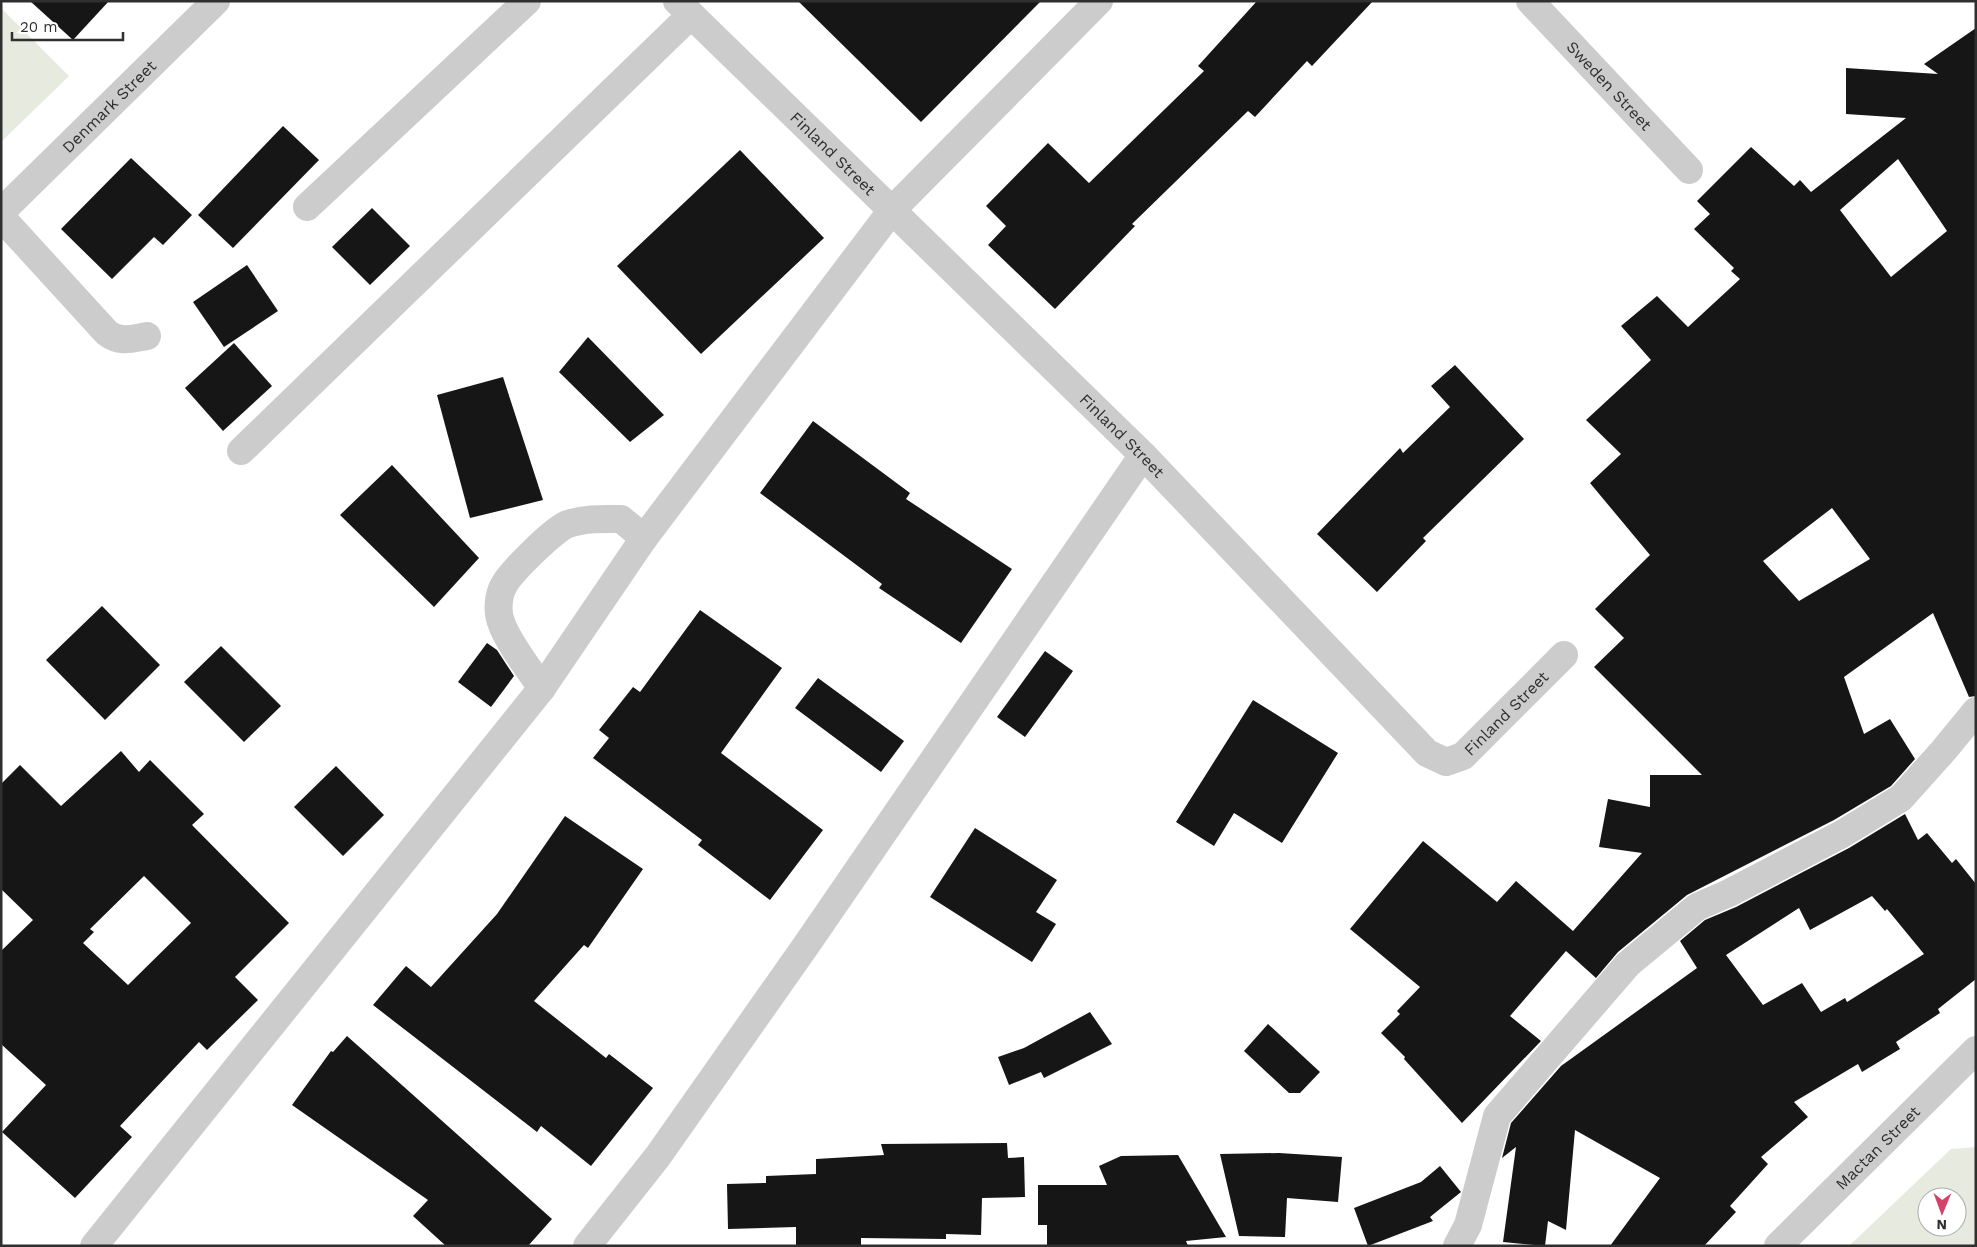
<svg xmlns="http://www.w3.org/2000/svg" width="1977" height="1247" viewBox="0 0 1977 1247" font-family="'Work Sans',sans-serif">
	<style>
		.green { fill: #e7eade; fill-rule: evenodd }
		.building { fill: #161616; fill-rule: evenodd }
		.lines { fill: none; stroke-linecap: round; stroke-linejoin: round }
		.minor { stroke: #ccc; stroke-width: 28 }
		.labels { text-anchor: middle; stroke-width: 5; stroke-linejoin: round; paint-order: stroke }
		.street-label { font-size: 16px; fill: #2f2f2f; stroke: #fff }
	</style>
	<rect width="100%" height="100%" fill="#fff"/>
	<g class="green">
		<path d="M 1,8 L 69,76 L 1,142 Z"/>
		<path d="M 1976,1147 L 1976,1246 L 1849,1246 L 1951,1149 ZM 1927,1197 L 1957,1197 L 1957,1227 L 1927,1227 Z"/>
	</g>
	<g class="building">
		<path d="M 30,1 L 109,1 L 73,40 Z"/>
		<path d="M 798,1 L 1041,1 L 921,122 Z"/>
		<path d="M 1257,1 L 1373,1 L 1312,66 L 1307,61 L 1255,117 L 1248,111 L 1132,224 L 1135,226 L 1055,309 L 988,245 L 1006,226 L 986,206 L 1048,143 L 1089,183 L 1204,71 L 1198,66 Z"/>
		<path d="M 1976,28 L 1976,696 L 1969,697 L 1933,613 L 1844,677 L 1864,734 L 1890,719 L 1915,759 L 1891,786 L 1834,820 L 1687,895 L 1618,952 L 1596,978 L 1566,951 L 1510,1016 L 1541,1041 L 1462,1123 L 1404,1059 L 1405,1057 L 1381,1033 L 1400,1014 L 1397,1011 L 1420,987 L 1350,929 L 1423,841 L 1497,902 L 1516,881 L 1573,931 L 1642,853 L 1599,847 L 1608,799 L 1650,807 L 1650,775 L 1702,775 L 1594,667 L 1624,638 L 1595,609 L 1650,555 L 1590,483 L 1621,454 L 1586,420 L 1651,360 L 1621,326 L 1657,296 L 1688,327 L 1740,279 L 1731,271 L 1734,268 L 1694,229 L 1710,214 L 1697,201 L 1751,147 L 1794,186 L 1800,180 L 1811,192 L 1906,118 L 1846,114 L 1846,68 L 1938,74 L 1924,64 ZM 1898,159 L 1947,231 L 1891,277 L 1840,210 ZM 1832,508 L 1870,559 L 1799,601 L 1763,561 Z"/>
		<path d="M 283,126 L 319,160 L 233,248 L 198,215 Z"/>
		<path d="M 740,150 L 824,238 L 701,354 L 617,266 Z"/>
		<path d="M 131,158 L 192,215 L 163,245 L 154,237 L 112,279 L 61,229 Z"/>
		<path d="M 372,208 L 410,246 L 370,285 L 332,247 Z"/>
		<path d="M 247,265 L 278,311 L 224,347 L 193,302 Z"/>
		<path d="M 588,337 L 664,415 L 630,442 L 559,372 Z"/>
		<path d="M 234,343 L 272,386 L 223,431 L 185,388 Z"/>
		<path d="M 1455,365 L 1524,439 L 1423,538 L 1426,541 L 1377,592 L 1317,534 L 1400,448 L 1403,453 L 1450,407 L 1431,386 Z"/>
		<path d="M 503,377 L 543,500 L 470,518 L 437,395 Z"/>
		<path d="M 813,421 L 910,493 L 906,499 L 1012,569 L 961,643 L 879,588 L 882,584 L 760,493 Z"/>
		<path d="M 392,465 L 479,558 L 434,607 L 340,515 Z"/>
		<path d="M 102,606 L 160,665 L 105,720 L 46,660 Z"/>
		<path d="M 700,610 L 782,668 L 721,753 L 823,830 L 770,900 L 698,845 L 702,840 L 593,758 L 609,738 L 599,730 L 633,687 L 640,692 Z"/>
		<path d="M 487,643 L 497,650 L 514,676 L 491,707 L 458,682 Z"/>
		<path d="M 221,646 L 281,706 L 244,742 L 184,682 Z"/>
		<path d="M 1045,651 L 1073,671 L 1025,737 L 997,717 Z"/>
		<path d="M 818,678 L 904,741 L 881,772 L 795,708 Z"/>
		<path d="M 1253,700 L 1338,753 L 1282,843 L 1234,813 L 1214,846 L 1176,822 Z"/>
		<path d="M 121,751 L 139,772 L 150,760 L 204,814 L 192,825 L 289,923 L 235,977 L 258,1000 L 207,1050 L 199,1042 L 120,1126 L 132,1137 L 75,1198 L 2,1132 L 46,1085 L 1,1044 L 1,951 L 33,920 L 1,889 L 1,784 L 20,765 L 61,806 ZM 144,876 L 191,923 L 128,985 L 83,943 L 94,932 L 90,929 Z"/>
		<path d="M 336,766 L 384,815 L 343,856 L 294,807 Z"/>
		<path d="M 1905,814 L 1918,840 L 1927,833 L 1952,863 L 1956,859 L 1976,884 L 1976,979 L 1938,1009 L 1940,1013 L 1896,1042 L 1900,1049 L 1862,1072 L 1858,1064 L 1794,1102 L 1808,1117 L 1761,1157 L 1768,1164 L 1730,1206 L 1736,1212 L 1704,1246 L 1610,1246 L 1660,1178 L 1575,1130 L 1566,1230 L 1548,1221 L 1545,1246 L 1503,1242 L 1516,1147 L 1502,1158 L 1511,1123 L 1561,1066 L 1697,968 L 1680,941 L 1705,920 L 1736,907 L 1849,848 ZM 1872,896 L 1885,911 L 1887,909 L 1924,954 L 1847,1002 L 1845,998 L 1821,1012 L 1802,983 L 1763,1005 L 1726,955 L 1799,908 L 1810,930 Z"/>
		<path d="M 565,816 L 643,869 L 588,948 L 584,945 L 534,1001 L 606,1058 L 609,1054 L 653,1088 L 591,1166 L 541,1126 L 537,1132 L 373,1005 L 406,966 L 431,987 L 497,914 Z"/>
		<path d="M 975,828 L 1057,880 L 1036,912 L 1056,924 L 1032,962 L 930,897 Z"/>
		<path d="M 1090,1012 L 1112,1044 L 1044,1078 L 1041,1072 L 1009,1085 L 998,1057 L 1024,1048 Z"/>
		<path d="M 1268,1024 L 1320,1072 L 1300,1093 L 1289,1093 L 1244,1051 Z"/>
		<path d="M 347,1036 L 552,1219 L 528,1246 L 446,1246 L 413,1216 L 428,1200 L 292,1105 L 331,1051 L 333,1052 Z"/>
		<path d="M 1007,1143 L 1008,1158 L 1024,1157 L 1025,1197 L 982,1198 L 981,1235 L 946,1234 L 946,1239 L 861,1238 L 861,1246 L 796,1246 L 796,1227 L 728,1229 L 727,1184 L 766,1183 L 766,1176 L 816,1174 L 816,1159 L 884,1155 L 881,1144 Z"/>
		<path d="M 1279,1153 L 1342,1157 L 1338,1202 L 1287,1198 L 1285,1237 L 1239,1236 L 1220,1154 Z"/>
		<path d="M 1178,1155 L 1226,1237 L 1186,1241 L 1188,1246 L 1047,1246 L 1047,1225 L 1038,1225 L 1038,1185 L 1107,1185 L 1099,1166 L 1121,1156 Z"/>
		<path d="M 1440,1166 L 1461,1192 L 1430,1217 L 1433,1221 L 1368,1246 L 1354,1208 L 1421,1182 Z"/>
	</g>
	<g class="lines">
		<g class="minor">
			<path id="s1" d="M 677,1 L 1143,455 L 1427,753 L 1446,762 L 1463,756 L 1564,655"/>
			<path id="s2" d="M 1530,1 L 1689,170"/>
			<path d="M 307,207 L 527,1"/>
			<path id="s3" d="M 1,212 L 216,1"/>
			<path d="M 1,217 L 107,333 C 120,343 131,339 147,336"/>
			<path d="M 241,451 L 691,15"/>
			<path d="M 542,688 C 530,671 507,641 501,622 C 497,611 498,595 504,585 C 510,573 555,528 568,524 C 585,518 603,519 621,519 L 644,538"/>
			<path d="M 94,1246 L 542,688 L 644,538 L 892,210 L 1099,1"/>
			<path d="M 587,1246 L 658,1156 L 807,944 L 1143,455"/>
			<path d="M 1457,1246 L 1468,1225 L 1497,1116 L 1628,964 L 1697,907 L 1729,893 L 1842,834 L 1901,798 L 1944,750 L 1976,711"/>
			<path id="s4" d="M 1778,1246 L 1976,1050"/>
		</g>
	</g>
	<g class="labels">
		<g class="street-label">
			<text dy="6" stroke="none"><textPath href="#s2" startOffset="116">Sweden Street</textPath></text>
			<text dy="6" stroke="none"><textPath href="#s3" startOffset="151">Denmark Street</textPath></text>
			<text dy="6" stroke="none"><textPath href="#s1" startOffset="218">Finland Street</textPath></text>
			<text dy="6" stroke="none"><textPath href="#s1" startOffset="622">Finland Street</textPath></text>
			<text dy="6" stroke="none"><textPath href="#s1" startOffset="1162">Finland Street</textPath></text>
			<text dy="6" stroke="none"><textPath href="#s4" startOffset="140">Mactan Street</textPath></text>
		</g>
	</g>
	<rect width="1977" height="1247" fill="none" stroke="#2f2f2f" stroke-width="5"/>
	<g transform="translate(1942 1212) rotate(181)"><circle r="24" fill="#ffffff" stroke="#acacac"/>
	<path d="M0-4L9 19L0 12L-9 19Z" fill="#d34367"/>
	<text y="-8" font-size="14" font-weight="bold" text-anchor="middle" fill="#2f2f2f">N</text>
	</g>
	<path d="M12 32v8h111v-8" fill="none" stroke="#2f2f2f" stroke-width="2.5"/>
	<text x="20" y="32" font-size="15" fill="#2f2f2f" stroke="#ffffff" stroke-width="4" paint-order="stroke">20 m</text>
</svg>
